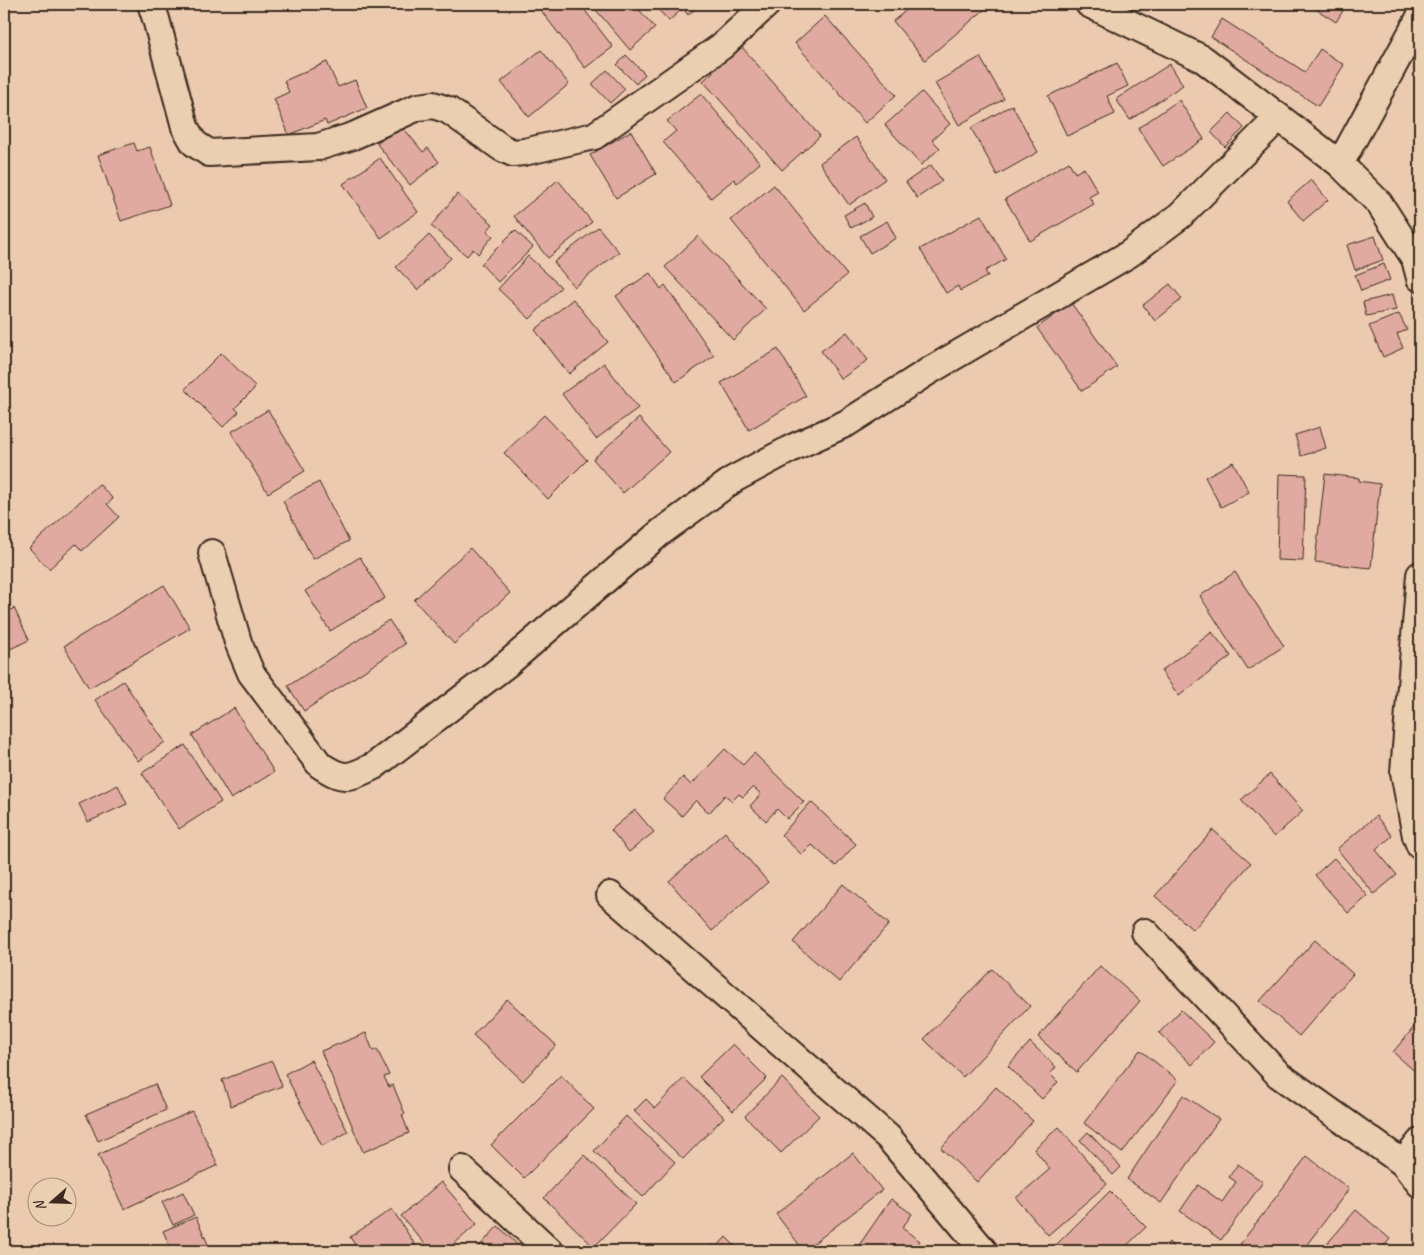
<svg xmlns="http://www.w3.org/2000/svg" width="1424" height="1255" viewBox="0 0 1424 1255" font-family="Caveat,sans-serif">
	<style>
		.lines { fill: none; stroke-linecap: round; stroke-linejoin: round }
		.stream { stroke: #6d8d9b; stroke-width: 9 }
		.building { fill: #e0aaa0; stroke: #3b2a1e }
		.street-casing { stroke: #3b2a1e; stroke-width: 30 }
		.street { stroke: #eacfb1; stroke-width: 26 }
	</style>
	<rect width="100%" height="100%" fill="#eccab0"/>
	<filter id="ink" filterUnits="userSpaceOnUse"><feTurbulence type="fractalNoise" baseFrequency=".02" numOctaves="2"/><feDisplacementMap in="SourceGraphic" scale="10" xChannelSelector="R" yChannelSelector="G"/><feConvolveMatrix kernelMatrix="1 2 1 2 8 2 1 2 1" color-interpolation-filters="sRGB"/></filter>
	<g filter="url(#ink)">
		<g class="lines">
			<path class="stream" d="M 4,1249 L 6,1251"/>
		</g>
		<g class="building">
			<path d="M 536,4 L 580,4 L 613,47 L 585,68 Z"/>
			<path d="M 591,4 L 634,4 L 655,28 L 630,50 Z"/>
			<path d="M 653,4 L 701,4 L 688,15 L 683,8 L 669,21 Z"/>
			<path d="M 914,4 L 991,4 L 925,60 L 893,21 Z"/>
			<path d="M 1308,4 L 1347,4 L 1336,22 Z"/>
			<path d="M 825,16 L 896,95 L 865,123 L 795,43 Z"/>
			<path d="M 1222,19 L 1305,72 L 1320,49 L 1344,65 L 1318,106 L 1211,37 Z"/>
			<path d="M 741,46 L 820,136 L 782,170 L 703,81 L 713,72 L 710,69 L 730,56 Z"/>
			<path d="M 541,50 L 569,84 L 529,117 L 501,82 Z"/>
			<path d="M 626,55 L 645,74 L 636,84 L 617,65 Z"/>
			<path d="M 980,57 L 1004,99 L 959,125 L 935,83 Z"/>
			<path d="M 327,62 L 338,87 L 355,80 L 367,108 L 327,125 L 325,120 L 289,135 L 274,99 L 289,92 L 284,81 Z"/>
			<path d="M 1117,63 L 1128,86 L 1107,96 L 1115,114 L 1067,136 L 1048,96 Z"/>
			<path d="M 1170,64 L 1183,85 L 1130,120 L 1116,99 Z"/>
			<path d="M 607,70 L 625,89 L 610,103 L 592,84 Z"/>
			<path d="M 922,92 L 950,124 L 932,140 L 940,148 L 921,165 L 885,125 Z"/>
			<path d="M 701,94 L 760,163 L 737,183 L 734,179 L 711,198 L 663,142 L 676,131 L 667,121 Z"/>
			<path d="M 1179,100 L 1204,139 L 1163,166 L 1138,128 Z"/>
			<path d="M 1012,105 L 1038,152 L 997,175 L 971,128 Z"/>
			<path d="M 1230,113 L 1244,128 L 1225,147 L 1211,132 Z"/>
			<path d="M 401,125 L 423,152 L 428,148 L 439,162 L 410,185 L 377,144 Z"/>
			<path d="M 631,131 L 656,174 L 616,198 L 590,155 Z"/>
			<path d="M 856,137 L 885,179 L 849,205 L 820,163 Z"/>
			<path d="M 134,143 L 137,151 L 150,147 L 170,205 L 121,221 L 98,155 Z"/>
			<path d="M 380,158 L 418,212 L 381,238 L 343,184 Z"/>
			<path d="M 1069,162 L 1075,173 L 1084,168 L 1098,192 L 1089,197 L 1094,204 L 1030,241 L 1005,199 Z"/>
			<path d="M 931,165 L 942,181 L 917,198 L 906,182 Z"/>
			<path d="M 558,180 L 592,222 L 548,258 L 514,216 Z"/>
			<path d="M 1311,180 L 1328,200 L 1303,221 L 1287,201 Z"/>
			<path d="M 774,185 L 847,275 L 804,310 L 731,220 Z"/>
			<path d="M 457,194 L 493,224 L 487,231 L 493,236 L 478,254 L 473,249 L 467,256 L 431,226 Z"/>
			<path d="M 865,203 L 872,217 L 851,228 L 844,215 Z"/>
			<path d="M 981,215 L 1006,259 L 985,271 L 988,276 L 960,291 L 958,286 L 946,293 L 920,249 Z"/>
			<path d="M 887,221 L 896,238 L 870,253 L 860,236 Z"/>
			<path d="M 598,227 L 619,252 L 574,287 L 554,262 Z"/>
			<path d="M 515,230 L 533,247 L 498,282 L 481,264 Z"/>
			<path d="M 429,235 L 451,258 L 418,290 L 396,267 Z"/>
			<path d="M 698,236 L 766,309 L 733,340 L 665,267 Z"/>
			<path d="M 1375,236 L 1383,260 L 1355,270 L 1347,245 Z"/>
			<path d="M 528,256 L 561,287 L 530,319 L 498,289 Z"/>
			<path d="M 1384,264 L 1390,280 L 1361,291 L 1355,275 Z"/>
			<path d="M 650,273 L 661,289 L 665,285 L 714,356 L 676,382 L 616,296 Z"/>
			<path d="M 1170,284 L 1182,299 L 1155,321 L 1143,305 Z"/>
			<path d="M 1392,295 L 1396,310 L 1366,316 L 1363,302 Z"/>
			<path d="M 573,299 L 608,342 L 569,374 L 535,330 Z"/>
			<path d="M 1071,303 L 1117,367 L 1082,391 L 1037,328 Z"/>
			<path d="M 1399,314 L 1407,330 L 1397,334 L 1403,348 L 1383,357 L 1369,326 Z"/>
			<path d="M 847,332 L 868,360 L 841,379 L 821,351 Z"/>
			<path d="M 778,349 L 806,396 L 749,430 L 721,383 Z"/>
			<path d="M 221,353 L 256,387 L 235,408 L 239,412 L 223,427 L 185,389 Z"/>
			<path d="M 604,363 L 638,408 L 596,439 L 562,394 Z"/>
			<path d="M 268,410 L 305,471 L 268,493 L 231,432 Z"/>
			<path d="M 544,415 L 587,460 L 548,499 L 504,453 Z"/>
			<path d="M 639,418 L 669,452 L 623,493 L 593,459 Z"/>
			<path d="M 1320,427 L 1326,448 L 1301,456 L 1295,435 Z"/>
			<path d="M 1233,462 L 1249,492 L 1221,507 L 1205,477 Z"/>
			<path d="M 1279,474 L 1306,475 L 1303,561 L 1277,560 Z"/>
			<path d="M 1325,474 L 1359,478 L 1359,481 L 1380,484 L 1371,568 L 1315,562 Z"/>
			<path d="M 319,482 L 349,541 L 313,559 L 283,501 Z"/>
			<path d="M 99,484 L 113,499 L 107,504 L 119,517 L 82,551 L 76,544 L 49,569 L 29,548 Z"/>
			<path d="M 470,548 L 510,593 L 454,644 L 414,600 Z"/>
			<path d="M 360,557 L 385,598 L 330,631 L 305,591 Z"/>
			<path d="M 1235,572 L 1284,646 L 1248,670 L 1200,596 Z"/>
			<path d="M 164,585 L 190,628 L 89,688 L 64,646 Z"/>
			<path d="M 14,608 L 29,640 L 4,652 L 4,614 Z"/>
			<path d="M 389,620 L 405,644 L 304,711 L 288,686 Z"/>
			<path d="M 1212,632 L 1231,656 L 1179,696 L 1161,671 Z"/>
			<path d="M 123,681 L 165,742 L 138,761 L 95,700 Z"/>
			<path d="M 234,708 L 274,772 L 231,799 L 192,735 Z"/>
			<path d="M 185,745 L 221,802 L 179,829 L 142,773 Z"/>
			<path d="M 725,749 L 743,765 L 754,753 L 804,802 L 787,819 L 777,809 L 766,821 L 750,806 L 761,794 L 753,787 L 743,797 L 739,794 L 732,801 L 725,795 L 709,813 L 696,800 L 682,816 L 663,799 L 683,777 L 691,785 Z"/>
			<path d="M 1270,774 L 1303,811 L 1274,837 L 1241,800 Z"/>
			<path d="M 118,785 L 127,804 L 88,822 L 79,804 Z"/>
			<path d="M 811,802 L 856,844 L 836,866 L 812,845 L 802,855 L 781,835 Z"/>
			<path d="M 635,810 L 654,832 L 629,852 L 611,830 Z"/>
			<path d="M 1376,816 L 1392,836 L 1376,850 L 1397,875 L 1374,894 L 1337,849 Z"/>
			<path d="M 1213,830 L 1251,863 L 1193,930 L 1155,896 Z"/>
			<path d="M 725,832 L 768,882 L 712,931 L 669,881 Z"/>
			<path d="M 1334,858 L 1368,896 L 1348,913 L 1315,875 Z"/>
			<path d="M 843,884 L 889,924 L 839,982 L 793,942 Z"/>
			<path d="M 1420,934 L 1420,952 L 1412,940 Z"/>
			<path d="M 1315,940 L 1353,974 L 1299,1036 L 1260,1001 Z"/>
			<path d="M 1100,966 L 1140,1001 L 1077,1072 L 1038,1037 Z"/>
			<path d="M 992,969 L 1030,1006 L 963,1077 L 924,1039 Z"/>
			<path d="M 507,999 L 556,1045 L 523,1081 L 473,1035 Z"/>
			<path d="M 1181,1010 L 1214,1042 L 1192,1065 L 1159,1033 Z"/>
			<path d="M 1420,1020 L 1420,1076 L 1393,1052 Z"/>
			<path d="M 366,1033 L 373,1051 L 377,1049 L 389,1075 L 384,1077 L 389,1087 L 393,1085 L 405,1114 L 402,1115 L 409,1133 L 363,1152 L 321,1051 Z"/>
			<path d="M 1030,1042 L 1056,1067 L 1050,1074 L 1058,1082 L 1042,1099 L 1008,1066 Z"/>
			<path d="M 733,1044 L 767,1078 L 733,1111 L 699,1077 Z"/>
			<path d="M 1140,1050 L 1178,1080 L 1122,1153 L 1084,1123 Z"/>
			<path d="M 311,1060 L 348,1132 L 322,1146 L 285,1074 Z"/>
			<path d="M 272,1061 L 282,1086 L 231,1106 L 222,1080 Z"/>
			<path d="M 561,1075 L 594,1109 L 524,1178 L 491,1145 Z"/>
			<path d="M 684,1078 L 724,1117 L 683,1159 L 634,1111 L 646,1099 L 655,1108 Z"/>
			<path d="M 782,1078 L 819,1116 L 781,1153 L 745,1116 Z"/>
			<path d="M 155,1084 L 166,1110 L 98,1141 L 86,1114 Z"/>
			<path d="M 996,1087 L 1033,1121 L 977,1182 L 941,1148 Z"/>
			<path d="M 1183,1095 L 1219,1119 L 1161,1203 L 1127,1179 Z"/>
			<path d="M 192,1111 L 218,1165 L 124,1209 L 98,1155 Z"/>
			<path d="M 626,1116 L 675,1162 L 643,1197 L 594,1151 Z"/>
			<path d="M 1059,1127 L 1107,1184 L 1048,1235 L 1016,1198 L 1050,1169 L 1034,1149 Z"/>
			<path d="M 1088,1132 L 1121,1167 L 1113,1175 L 1080,1140 Z"/>
			<path d="M 853,1153 L 882,1190 L 804,1251 L 776,1214 Z"/>
			<path d="M 584,1155 L 636,1204 L 594,1247 L 544,1198 Z"/>
			<path d="M 1307,1156 L 1349,1189 L 1302,1251 L 1235,1251 Z"/>
			<path d="M 1238,1164 L 1263,1182 L 1221,1240 L 1180,1211 L 1198,1185 L 1222,1202 L 1236,1182 L 1229,1177 Z"/>
			<path d="M 441,1182 L 477,1224 L 446,1251 L 431,1251 L 401,1216 Z"/>
			<path d="M 1110,1191 L 1146,1227 L 1121,1251 L 1050,1251 Z"/>
			<path d="M 183,1192 L 194,1215 L 173,1225 L 162,1202 Z"/>
			<path d="M 891,1199 L 912,1214 L 902,1228 L 920,1241 L 913,1251 L 855,1251 Z"/>
			<path d="M 392,1209 L 419,1251 L 359,1251 L 350,1237 Z"/>
			<path d="M 1356,1210 L 1390,1239 L 1380,1251 L 1321,1251 Z"/>
			<path d="M 196,1217 L 211,1251 L 172,1251 L 163,1231 Z"/>
			<path d="M 498,1226 L 522,1249 L 520,1251 L 475,1251 Z"/>
			<path d="M 726,1237 L 740,1251 L 706,1251 L 712,1245 L 716,1248 Z"/>
			<path d="M 1169,1242 L 1177,1251 L 1160,1251 Z"/>
			<path d="M 1018,1244 L 1027,1251 L 1012,1251 Z"/>
		</g>
		<g class="lines">
			<defs>
				<g id="street">
					<path d="M 151,4 L 156,19 L 185,127 L 194,143 L 209,153 L 318,147 L 353,136 L 418,107 L 433,105 L 448,110 L 502,148 L 513,153 L 524,152 L 594,136 L 722,46 L 767,4"/>
					<path d="M 1089,4 L 1203,59 L 1340,164 L 1379,203 L 1415,259 L 1420,278"/>
					<path d="M 1340,164 L 1420,17"/>
					<path d="M 212,553 L 238,642 L 251,673 L 320,765 C 344,781 349,778 374,766 L 507,664 L 661,532 L 734,479 L 794,447 L 847,423 L 929,371 L 1129,254 L 1181,215 L 1279,117"/>
					<path d="M 1420,575 L 1404,772 L 1416,836 L 1420,846"/>
					<path d="M 610,895 L 888,1137 L 984,1251"/>
					<path d="M 1145,932 L 1279,1075 L 1403,1163 L 1420,1184"/>
					<path d="M 1403,1163 L 1420,1142"/>
					<path d="M 462,1169 L 550,1251"/>
				</g>
			</defs>
			<use href="#street" class="street-casing"/>
			<use href="#street" class="street"/>
		</g>
	</g>
	<rect width="1424" height="1255" fill="none" stroke="#eacfb1" stroke-width="20"/>
	<rect x="10" y="10" width="1404" height="1235" fill="none" stroke="#3b2a1e" stroke-width="2" filter="url(#ink)"/>
	<g transform="translate(52 1202) rotate(250)"><circle r="24" fill="#eacfb1" stroke="#a48d76"/>
	<path d="M0-4L9 19L0 12L-9 19Z" fill="#3b2a1e"/>
	<text y="-8" font-size="14" font-weight="bold" text-anchor="middle" fill="#3b2a1e">N</text>
	</g>
</svg>
